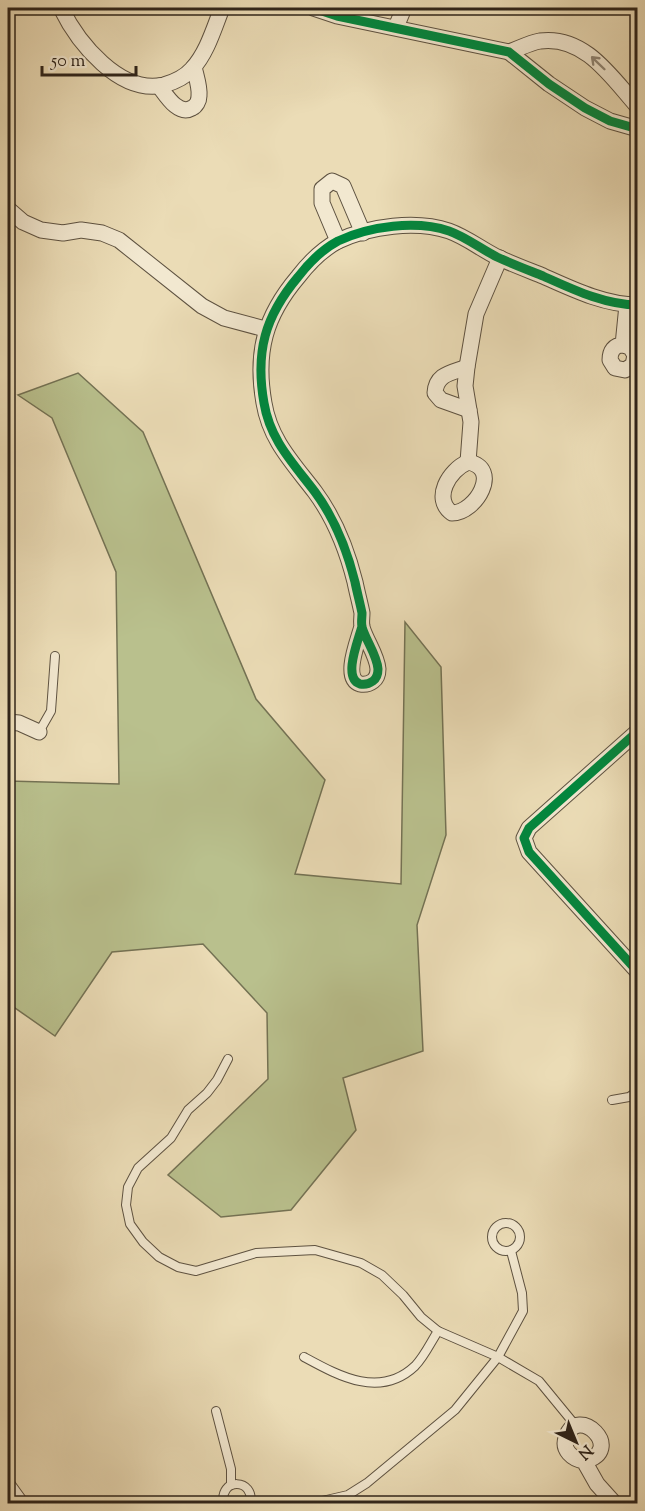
<svg xmlns="http://www.w3.org/2000/svg" width="645" height="1511" viewBox="0 0 645 1511" font-family="'Sorts Mill Goudy',serif">
	<style>
		.green { fill: #b9c08d; stroke: #747254; stroke-width: 1.5 }
		.lines { fill: none; stroke-linecap: round; stroke-linejoin: round }
		.lane-casing { stroke: #5e5241; stroke-width: 10 }
		.street-casing { stroke: #5e5241; stroke-width: 17 }
		.lane { stroke: #f2e8d0; stroke-width: 8 }
		.street { stroke: #f2e8d0; stroke-width: 15 }
		.cycleway-casing { stroke: #f2e8d0; stroke-width: 13 }
		.cycleway { stroke: #00873e; stroke-width: 9 }
		.oneway { stroke: #908675 }
	</style>
	<rect width="100%" height="100%" fill="#ebdcb6"/>
	<filter id="stains"><feTurbulence type="fractalNoise" baseFrequency=".00333" numOctaves="4"/><feColorMatrix values="0 0 0 0 .2 0 0 0 0 .09 0 0 0 0 .02 0 0 0 .5 -.17"/></filter>
	<radialGradient id="worn" r=".72"><stop offset=".6" stop-color="#630" stop-opacity="0"/><stop offset="1" stop-color="#630" stop-opacity=".3"/></radialGradient>
	<path class="green" d="M 78,373 L 143,432 L 256,699 L 325,780 L 295,874 L 401,884 L 405,622 L 441,667 L 446,835 L 417,925 L 423,1051 L 343,1078 L 356,1130 L 291,1210 L 221,1217 L 168,1175 L 268,1079 L 267,1013 L 203,944 L 112,952 L 55,1036 L 8,1003 L 8,781 L 119,784 L 116,572 L 52,418 L 18,395 Z"/>
	<g class="lines">
		<defs>
			<g id="lane">
				<path d="M 39,732 L 51,711 L 55,656"/>
				<path d="M 228,1059 L 217,1080 L 207,1093 L 188,1110 L 171,1138 L 138,1168 L 128,1187 L 126,1205 L 130,1224 L 143,1242 L 159,1257 L 178,1267 L 196,1271 L 256,1253 L 315,1250 L 361,1263 L 382,1275 L 403,1295 L 421,1317 L 438,1331 L 498,1357 L 539,1381 L 576,1426"/>
				<path d="M 612,1100 L 629,1097 L 638,1091"/>
				<circle cx="506" cy="1237" r="14"/>
				<path d="M 304,1357 C 339,1376 380,1399 415,1366 C 424,1357 431,1342 438,1331"/>
				<path d="M 216,1411 L 231,1469 L 231,1485"/>
				<path d="M 251,1501 L 266,1504"/>
				<path d="M 224,1504 C 218,1477 256,1478 250,1504"/>
				<path d="M 309,1504 L 348,1495 L 367,1483 L 455,1410 L 498,1357 L 523,1311 L 522,1293 L 511,1251"/>
			</g>
			<g id="street">
				<path d="M 61,8 C 78,43 120,95 164,85 C 174,82 185,77 192,69 C 207,53 214,28 222,8"/>
				<path d="M 313,8 L 337,16 L 509,52 L 549,84 L 585,108 L 610,121 L 638,129"/>
				<path d="M 396,27 L 404,8"/>
				<path d="M 509,52 C 518,49 529,43 540,41 C 585,35 612,78 638,107"/>
				<path d="M 159,86 C 166,95 178,116 192,108 C 196,106 199,101 199,96 C 200,87 196,76 194,67"/>
				<path d="M 8,209 L 23,222 L 41,230 L 63,233 L 81,230 L 102,233 L 119,240 L 202,306 L 224,318 L 265,329"/>
				<path d="M 338,241 L 322,203 L 322,189 L 332,181 L 343,186 L 363,233"/>
				<path d="M 623,345 L 630,347 L 635,355 L 633,365 L 625,370 L 615,368 L 610,360 C 610,351 614,345 623,345 L 627,305"/>
				<path d="M 467,367 C 451,373 436,374 435,393 L 441,400 L 469,410"/>
				<path d="M 468,462 L 471,422 L 465,386 L 467,367 L 476,314 L 500,258"/>
				<path d="M 468,462 C 502,468 476,513 452,513 C 432,499 449,470 468,462 Z"/>
				<path d="M 362,626 C 359,639 342,678 360,684 C 365,685 369,684 373,681 C 377,678 378,674 378,669 C 377,655 366,641 362,627 C 361,622 362,618 362,613 C 360,603 357,592 355,582 C 347,550 335,519 315,492 C 293,463 270,440 264,403 C 255,352 265,316 298,277 C 308,264 323,249 338,241 C 370,226 416,220 449,231 C 466,237 481,249 497,257 C 512,264 528,270 543,276 C 572,289 605,305 638,305"/>
				<path d="M 8,722 L 19,723 L 39,732"/>
				<path d="M 638,731 L 529,828 L 524,838 L 529,852 L 638,972"/>
				<path d="M 584,1461 C 627,1451 577,1402 566,1438 C 562,1450 572,1459 584,1461 L 597,1484 L 615,1504"/>
				<path d="M 8,1486 L 21,1504"/>
			</g>
		</defs>
		<use href="#lane" class="lane-casing"/>
		<use href="#street" class="street-casing"/>
		<use href="#lane" class="lane"/>
		<use href="#street" class="street"/>
		<defs>
			<g id="cycleway">
				<path d="M 313,8 L 337,16 L 509,52 L 549,84 L 585,108 L 610,121 L 638,129"/>
				<path d="M 362,626 C 359,639 342,678 360,684 C 365,685 369,684 373,681 C 377,678 378,674 378,669 C 377,655 366,641 362,627 C 361,622 362,618 362,613 C 360,603 357,592 355,582 C 347,550 335,519 315,492 C 293,463 270,440 264,403 C 255,352 265,316 298,277 C 308,264 323,249 338,241 C 370,226 416,220 449,231 C 466,237 481,249 497,257 C 512,264 528,270 543,276 C 572,289 605,305 638,305"/>
				<path d="M 638,731 L 529,828 L 524,838 L 529,852 L 638,972"/>
			</g>
		</defs>
		<use href="#cycleway" class="cycleway-casing"/>
		<use href="#cycleway" class="cycleway"/>
	</g>
	<defs><path id="oneway-shaft" d="M-6 0H5M1.5-3L5.5 0L1.5 3" fill="none" stroke-width="1.6" stroke-linecap="round" stroke-linejoin="round" transform="scale(1.5)"/></defs>
	<use class="oneway" href="#oneway-shaft" transform="translate(598 63) rotate(-136)"/>
	<rect width="645" height="1511" fill="none" stroke="#ebdcb6" stroke-width="30"/>
	<rect x="9" y="9" width="627" height="1493" fill="none" stroke="#2f241a" stroke-width="3"/>
	<rect x="15" y="15" width="615" height="1481" fill="none" stroke="#2f241a" stroke-width="1.5"/>
	<g transform="translate(576 1442) rotate(137)" stroke="#f2e8d0" stroke-width="4.5" paint-order="stroke">
	<path d="M0-4.5L10 22L0 15L-10 22Z" fill="#2f241a"/>
	<text y="-9" font-size="16" font-weight="bold" text-anchor="middle" fill="#2f241a">N</text>
	</g>
	<path d="M42 66v9h94v-9" fill="none" stroke="#2f241a" stroke-width="3"/>
	<text x="51" y="66" font-size="18" fill="#2f241a" stroke="#f2e8d0" stroke-width="4.5" paint-order="stroke">50 m</text>
	<rect width="100%" height="100%" filter="url(#stains)"/>
	<rect width="100%" height="100%" fill="url(#worn)"/>
</svg>
